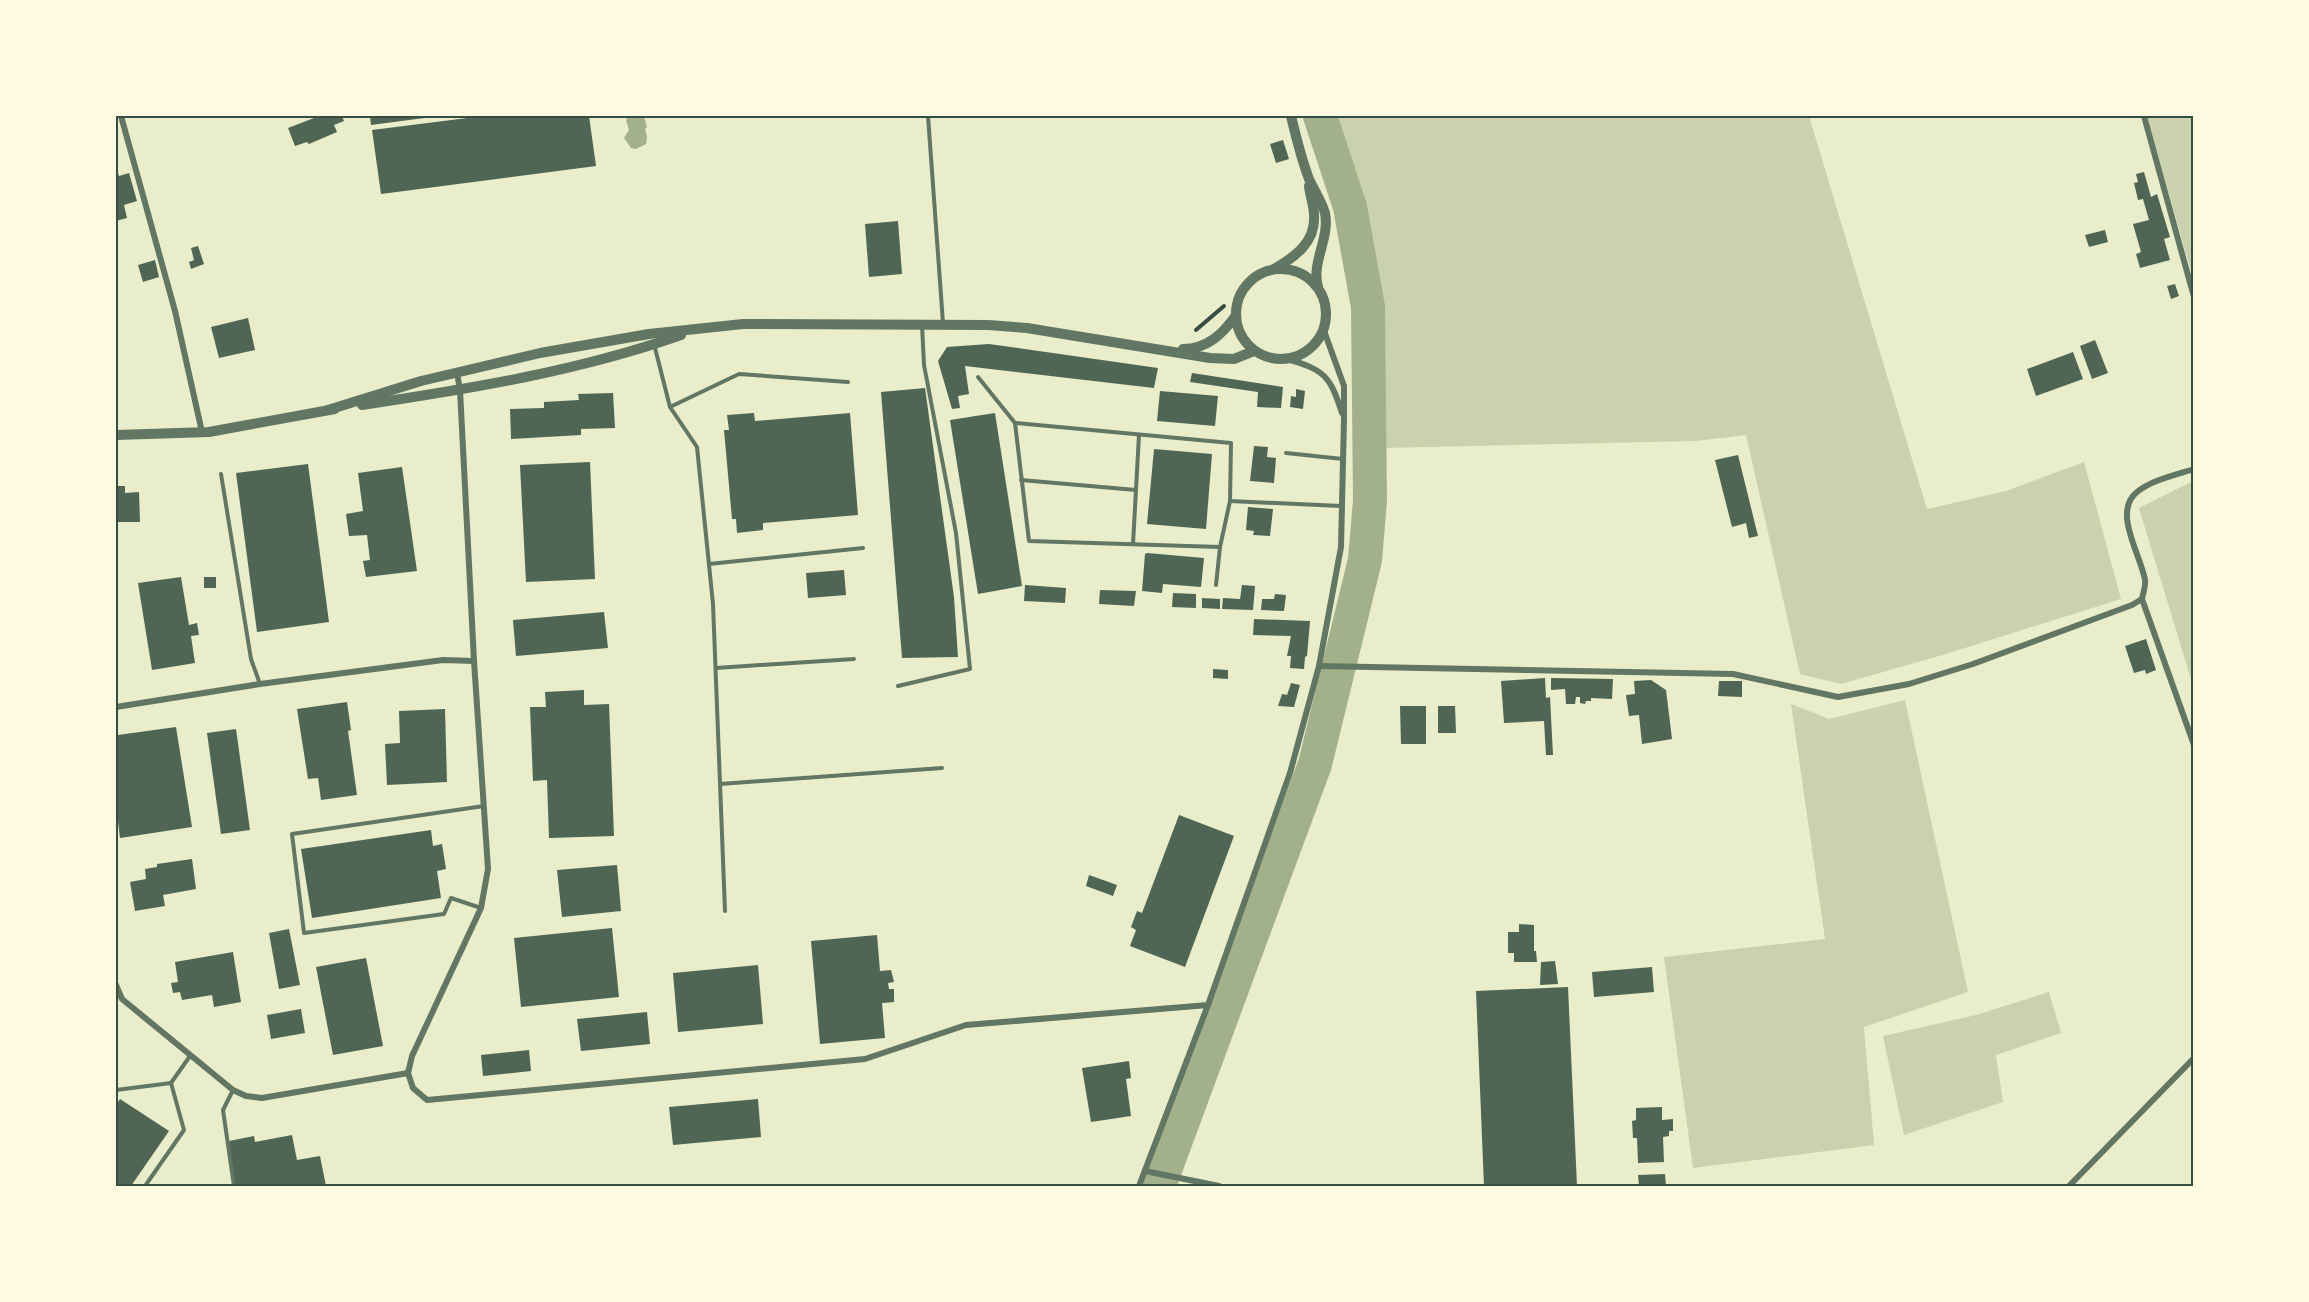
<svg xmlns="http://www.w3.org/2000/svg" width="2309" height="1302" viewBox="0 0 2309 1302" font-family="'Work Sans',sans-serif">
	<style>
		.green { fill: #cad2ad }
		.water { fill: #a3b18a }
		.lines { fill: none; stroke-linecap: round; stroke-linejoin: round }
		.river { stroke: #a3b18a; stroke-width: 34 }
		.building { fill: #4f6655 }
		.path { stroke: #344e41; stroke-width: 4 }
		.service { stroke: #617663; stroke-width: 4 }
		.minor { stroke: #617663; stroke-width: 6 }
		.tertiary { stroke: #617663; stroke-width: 10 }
		.neatline { fill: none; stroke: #344e41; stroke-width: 2 }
	</style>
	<rect width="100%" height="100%" fill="#e9edc9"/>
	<g class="green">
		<path d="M 1327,116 L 1809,116 L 1927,509 L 2006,491 L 2084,462 L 2121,599 L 1946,654 L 1841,684 L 1800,674 L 1746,435 L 1696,441 L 1385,448 L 1379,294 L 1355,201 Z"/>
		<path d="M 2147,116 L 2193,116 L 2193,278 Z"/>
		<path d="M 2193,481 L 2193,686 L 2139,508 Z"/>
		<path d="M 1905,700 L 1968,992 L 1864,1027 L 1874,1145 L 1693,1168 L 1664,957 L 1825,939 L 1791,704 L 1829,719 Z"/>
		<path d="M 2049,992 L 2061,1033 L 1996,1055 L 2003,1102 L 1904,1135 L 1883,1036 L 1976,1015 Z"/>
	</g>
	<path class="water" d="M 629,116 L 644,116 L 647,127 L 645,129 L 647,137 L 646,144 L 636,149 L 631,148 L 624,138 L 629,130 L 626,120 Z"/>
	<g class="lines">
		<path class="river" d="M 1159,1186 L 1315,764 L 1365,560 L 1370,501 L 1368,307 L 1350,207 L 1320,116"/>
	</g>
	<g class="building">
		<path d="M 319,116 L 342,116 L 344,121 L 334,125 L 337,132 L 309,144 L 307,142 L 295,146 L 288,128 Z"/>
		<path d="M 370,116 L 432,116 L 432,117 L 371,125 Z"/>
		<path d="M 483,116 L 589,116 L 596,166 L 381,194 L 372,130 Z"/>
		<path d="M 1283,140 L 1289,159 L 1276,163 L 1270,144 Z"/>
		<path d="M 116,167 L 119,176 L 129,173 L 137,201 L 124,205 L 127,218 L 116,221 Z"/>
		<path d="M 2144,172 L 2151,197 L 2157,194 L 2170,237 L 2164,239 L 2170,260 L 2140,268 L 2136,254 L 2141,252 L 2133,224 L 2149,220 L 2143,199 L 2138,200 L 2134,183 L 2138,182 L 2136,174 Z"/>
		<path d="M 898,221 L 902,274 L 869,277 L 865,224 Z"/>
		<path d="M 2105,230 L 2108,242 L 2089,247 L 2085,235 Z"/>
		<path d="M 198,246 L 204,264 L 191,269 L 189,262 L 194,260 L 191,248 Z"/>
		<path d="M 155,260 L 159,277 L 143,282 L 138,265 Z"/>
		<path d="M 2175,284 L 2179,296 L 2171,299 L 2167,286 Z"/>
		<path d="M 248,318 L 255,350 L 219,358 L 211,327 Z"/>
		<path d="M 2095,340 L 2108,373 L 2092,379 L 2080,346 Z"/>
		<path d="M 989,344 L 1158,368 L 1154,388 L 965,366 L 969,394 L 958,396 L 960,408 L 952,409 L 938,361 L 947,347 Z"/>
		<path d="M 2073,352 L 2083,379 L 2036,396 L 2027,369 Z"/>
		<path d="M 1192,373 L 1283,387 L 1281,408 L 1257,407 L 1258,392 L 1190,382 Z"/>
		<path d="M 925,388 L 954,597 L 958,657 L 902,658 L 881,392 Z"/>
		<path d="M 1296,389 L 1305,391 L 1303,409 L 1290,407 L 1291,396 L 1296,397 Z"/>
		<path d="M 1160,391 L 1218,396 L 1215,426 L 1157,421 Z"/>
		<path d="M 613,393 L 615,428 L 581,429 L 581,435 L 511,439 L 510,409 L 544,408 L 544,402 L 579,400 L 578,394 Z"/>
		<path d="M 754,413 L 755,421 L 850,413 L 858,515 L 763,523 L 763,530 L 737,533 L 736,519 L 732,519 L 724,430 L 729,430 L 727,415 Z"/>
		<path d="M 995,413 L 1022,586 L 978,594 L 950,420 Z"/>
		<path d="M 1254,446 L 1268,447 L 1267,457 L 1276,458 L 1274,483 L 1250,481 Z"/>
		<path d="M 1154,449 L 1212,454 L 1206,529 L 1147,524 Z"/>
		<path d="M 1738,455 L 1758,536 L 1749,538 L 1746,523 L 1732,527 L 1715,460 Z"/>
		<path d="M 590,462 L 595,579 L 526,582 L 520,465 Z"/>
		<path d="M 308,464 L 329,622 L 257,632 L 236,473 Z"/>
		<path d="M 402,467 L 417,571 L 366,577 L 363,561 L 370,560 L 367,535 L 349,536 L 346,514 L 363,511 L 358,473 Z"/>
		<path d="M 116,486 L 125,486 L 125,493 L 139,492 L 140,522 L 116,522 Z"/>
		<path d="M 1248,507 L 1273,509 L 1270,536 L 1253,535 L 1254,531 L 1246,530 Z"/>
		<path d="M 1147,553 L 1204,558 L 1201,587 L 1163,584 L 1162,593 L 1142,591 L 1145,554 Z"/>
		<path d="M 844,570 L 846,595 L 808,598 L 806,573 Z"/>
		<path d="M 181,577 L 189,625 L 197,623 L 199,635 L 191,636 L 195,663 L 152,670 L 138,583 Z"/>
		<rect x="204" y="577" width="12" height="11"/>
		<path d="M 1025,585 L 1066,588 L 1065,603 L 1024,601 Z"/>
		<path d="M 1242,585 L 1255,586 L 1253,610 L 1222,609 L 1223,598 L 1240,599 Z"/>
		<path d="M 1100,590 L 1136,591 L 1134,606 L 1099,604 Z"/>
		<path d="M 1173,593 L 1196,594 L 1196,608 L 1172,607 Z"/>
		<path d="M 1275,594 L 1286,595 L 1284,611 L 1261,610 L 1262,599 L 1274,599 Z"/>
		<path d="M 1202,598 L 1220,599 L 1220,609 L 1202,608 Z"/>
		<path d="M 604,612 L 608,648 L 516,656 L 513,620 Z"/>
		<path d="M 1254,619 L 1310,621 L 1307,656 L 1305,657 L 1304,669 L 1290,668 L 1291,656 L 1287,656 L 1291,636 L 1253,635 Z"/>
		<path d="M 2146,639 L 2156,670 L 2146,674 L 2145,670 L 2134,673 L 2125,646 Z"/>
		<path d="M 1213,669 L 1228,670 L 1228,679 L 1213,678 Z"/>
		<path d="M 1545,678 L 1546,698 L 1550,697 L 1553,755 L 1546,755 L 1544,721 L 1504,723 L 1501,681 Z"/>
		<path d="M 1551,678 L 1613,679 L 1612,699 L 1591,698 L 1591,701 L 1586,701 L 1585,704 L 1580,703 L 1580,697 L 1576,697 L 1575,704 L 1566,704 L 1565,689 L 1551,690 Z"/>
		<path d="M 1634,681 L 1651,680 L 1666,690 L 1672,739 L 1642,744 L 1639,715 L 1629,716 L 1626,695 L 1635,694 Z"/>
		<path d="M 1719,681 L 1742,681 L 1742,697 L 1718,696 Z"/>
		<path d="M 1291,683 L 1300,685 L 1294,707 L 1278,706 L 1282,694 L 1287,695 Z"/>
		<path d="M 584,690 L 584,705 L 609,704 L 614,836 L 549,838 L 547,780 L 533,781 L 530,707 L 546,707 L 545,692 Z"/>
		<path d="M 347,702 L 351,730 L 348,731 L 357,795 L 321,800 L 318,778 L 308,779 L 297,709 Z"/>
		<path d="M 1400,706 L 1426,706 L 1426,744 L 1401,744 Z"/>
		<path d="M 1438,706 L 1455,706 L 1456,733 L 1438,733 Z"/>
		<path d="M 445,709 L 447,782 L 387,785 L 385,744 L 400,743 L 399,711 Z"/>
		<path d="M 176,727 L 192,827 L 120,838 L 116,805 L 116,738 L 118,735 Z"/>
		<path d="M 236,729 L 250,830 L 221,834 L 207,733 Z"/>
		<path d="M 1179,815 L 1234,836 L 1185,967 L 1130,946 L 1136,930 L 1131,927 L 1137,911 L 1142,913 Z"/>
		<path d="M 431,830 L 433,846 L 442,844 L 446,869 L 437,871 L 441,898 L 312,918 L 301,849 Z"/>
		<path d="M 192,859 L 196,889 L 163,895 L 165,906 L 135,911 L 130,882 L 146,879 L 145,869 L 157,867 L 157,864 Z"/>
		<path d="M 617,865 L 621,911 L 562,917 L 557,870 Z"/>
		<path d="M 1089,875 L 1117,885 L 1113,896 L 1086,886 Z"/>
		<path d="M 1519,924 L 1534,925 L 1534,951 L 1536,951 L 1537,962 L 1514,962 L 1514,953 L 1508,953 L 1508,932 L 1519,932 Z"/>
		<path d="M 612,928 L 619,997 L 521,1007 L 514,938 Z"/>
		<path d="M 289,929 L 300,985 L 279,989 L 269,933 Z"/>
		<path d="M 877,935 L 880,971 L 891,970 L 894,982 L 888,983 L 889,989 L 894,989 L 894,1002 L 882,1003 L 885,1038 L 820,1044 L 811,941 Z"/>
		<path d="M 233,952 L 241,1002 L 214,1007 L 212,995 L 182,1000 L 180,992 L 173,993 L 171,983 L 178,982 L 175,962 Z"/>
		<path d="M 366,958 L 383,1046 L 333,1055 L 316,967 Z"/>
		<path d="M 1555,961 L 1558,984 L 1540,985 L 1541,962 Z"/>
		<path d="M 758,965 L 763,1024 L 678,1032 L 673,973 Z"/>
		<path d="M 1652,967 L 1654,992 L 1594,997 L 1592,972 Z"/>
		<path d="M 1568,987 L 1577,1186 L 1484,1186 L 1476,991 Z"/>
		<path d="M 301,1009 L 305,1033 L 271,1039 L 267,1015 Z"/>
		<path d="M 647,1012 L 650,1044 L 581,1051 L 577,1019 Z"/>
		<path d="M 529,1050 L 531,1071 L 483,1076 L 481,1055 Z"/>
		<path d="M 1129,1061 L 1131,1078 L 1126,1079 L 1131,1116 L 1091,1122 L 1082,1068 Z"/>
		<path d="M 120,1099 L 169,1131 L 131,1186 L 116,1186 L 116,1105 Z"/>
		<path d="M 758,1099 L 761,1137 L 673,1145 L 669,1107 Z"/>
		<path d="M 1662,1107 L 1662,1120 L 1673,1119 L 1673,1131 L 1669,1131 L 1669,1136 L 1663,1137 L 1664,1162 L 1638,1163 L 1637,1138 L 1633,1138 L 1632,1121 L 1636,1120 L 1636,1108 Z"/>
		<path d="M 292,1135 L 297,1160 L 320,1156 L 326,1186 L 235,1186 L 229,1141 L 254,1136 L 255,1142 Z"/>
		<path d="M 1665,1174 L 1666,1186 L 1639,1186 L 1638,1175 Z"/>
	</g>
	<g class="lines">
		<path class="path" d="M 1196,330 L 1224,306"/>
		<g class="service">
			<path d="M 928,116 L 943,323"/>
			<path d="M 654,344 L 670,407 L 697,447 L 713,604 L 725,911"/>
			<path d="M 978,377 L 1015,423"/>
			<path d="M 670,407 L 739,374 L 848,382"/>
			<path d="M 1286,453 L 1343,459"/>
			<path d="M 221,474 L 251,659 L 260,684"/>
			<path d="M 1021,480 L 1136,490"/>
			<path d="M 1133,544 L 1139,435"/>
			<path d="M 1220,547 L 1230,501"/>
			<path d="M 709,564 L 863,548"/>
			<path d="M 1216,585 L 1220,547 L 1029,541 L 1015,423 L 1231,443 L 1230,501 L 1341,506"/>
			<path d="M 716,668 L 854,659"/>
			<path d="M 898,686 L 970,669 L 956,533 L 924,365 L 922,325"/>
			<path d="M 720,784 L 942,768"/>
			<path d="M 481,908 L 451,898 L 444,914 L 304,933 L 292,834 L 484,806"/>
			<path d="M 116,1090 L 171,1083 L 190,1056"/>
			<path d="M 233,1090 L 223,1110 L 234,1186"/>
			<path d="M 145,1186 L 184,1130 L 171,1083"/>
		</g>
		<g class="minor">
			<path d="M 121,116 L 175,311 L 202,432"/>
			<path d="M 2144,116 L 2194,297"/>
			<path d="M 1287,359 C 1325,370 1330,376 1342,413"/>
			<path d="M 2142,599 L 2194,745"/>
			<path d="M 1319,666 L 1733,674 L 1838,697 L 1909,684 L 1973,664 L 2132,605 L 2142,599 C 2143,593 2146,586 2145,580 C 2141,555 2112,512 2137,492 C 2152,480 2175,475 2194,469"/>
			<path d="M 116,707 L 260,684 L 443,660 L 474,661"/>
			<path d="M 116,985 L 122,999 L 233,1090 L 246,1096 L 262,1098 L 408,1073"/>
			<path d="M 408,1073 L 413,1088 L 427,1100 L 865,1059 L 966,1025 L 1208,1005"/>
			<path d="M 408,1073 L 412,1056 L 481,908 L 488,869 L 474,661 L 460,390 L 457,373"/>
			<path d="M 1145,1171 L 1219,1186"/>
			<path d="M 1139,1186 L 1208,1005 L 1290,773 L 1319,666 L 1341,547 L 1344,419 L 1344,386 L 1323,328"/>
			<path d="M 2069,1186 L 2194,1058"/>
		</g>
		<g class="tertiary">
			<path d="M 1291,116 C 1296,137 1301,158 1309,179 C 1314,190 1322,202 1325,213 C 1330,239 1311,262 1318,287"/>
			<circle cx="1281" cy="314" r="45"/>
			<path d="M 1274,269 C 1295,257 1316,242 1314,215 C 1314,206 1310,196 1309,186"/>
			<path d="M 1183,349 C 1207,349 1223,334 1236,315"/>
			<path d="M 362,405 C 469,389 579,371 681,335"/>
			<path d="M 328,410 L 421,381 L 540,353 L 649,334 L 743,324 L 988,325 L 1027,328 L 1210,358 L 1234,359 L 1254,351"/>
			<path d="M 116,435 L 209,432 L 335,409"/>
		</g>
	</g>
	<rect width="2309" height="1302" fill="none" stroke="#fefae0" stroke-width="234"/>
	<rect x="117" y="117" width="2075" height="1068" class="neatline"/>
</svg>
